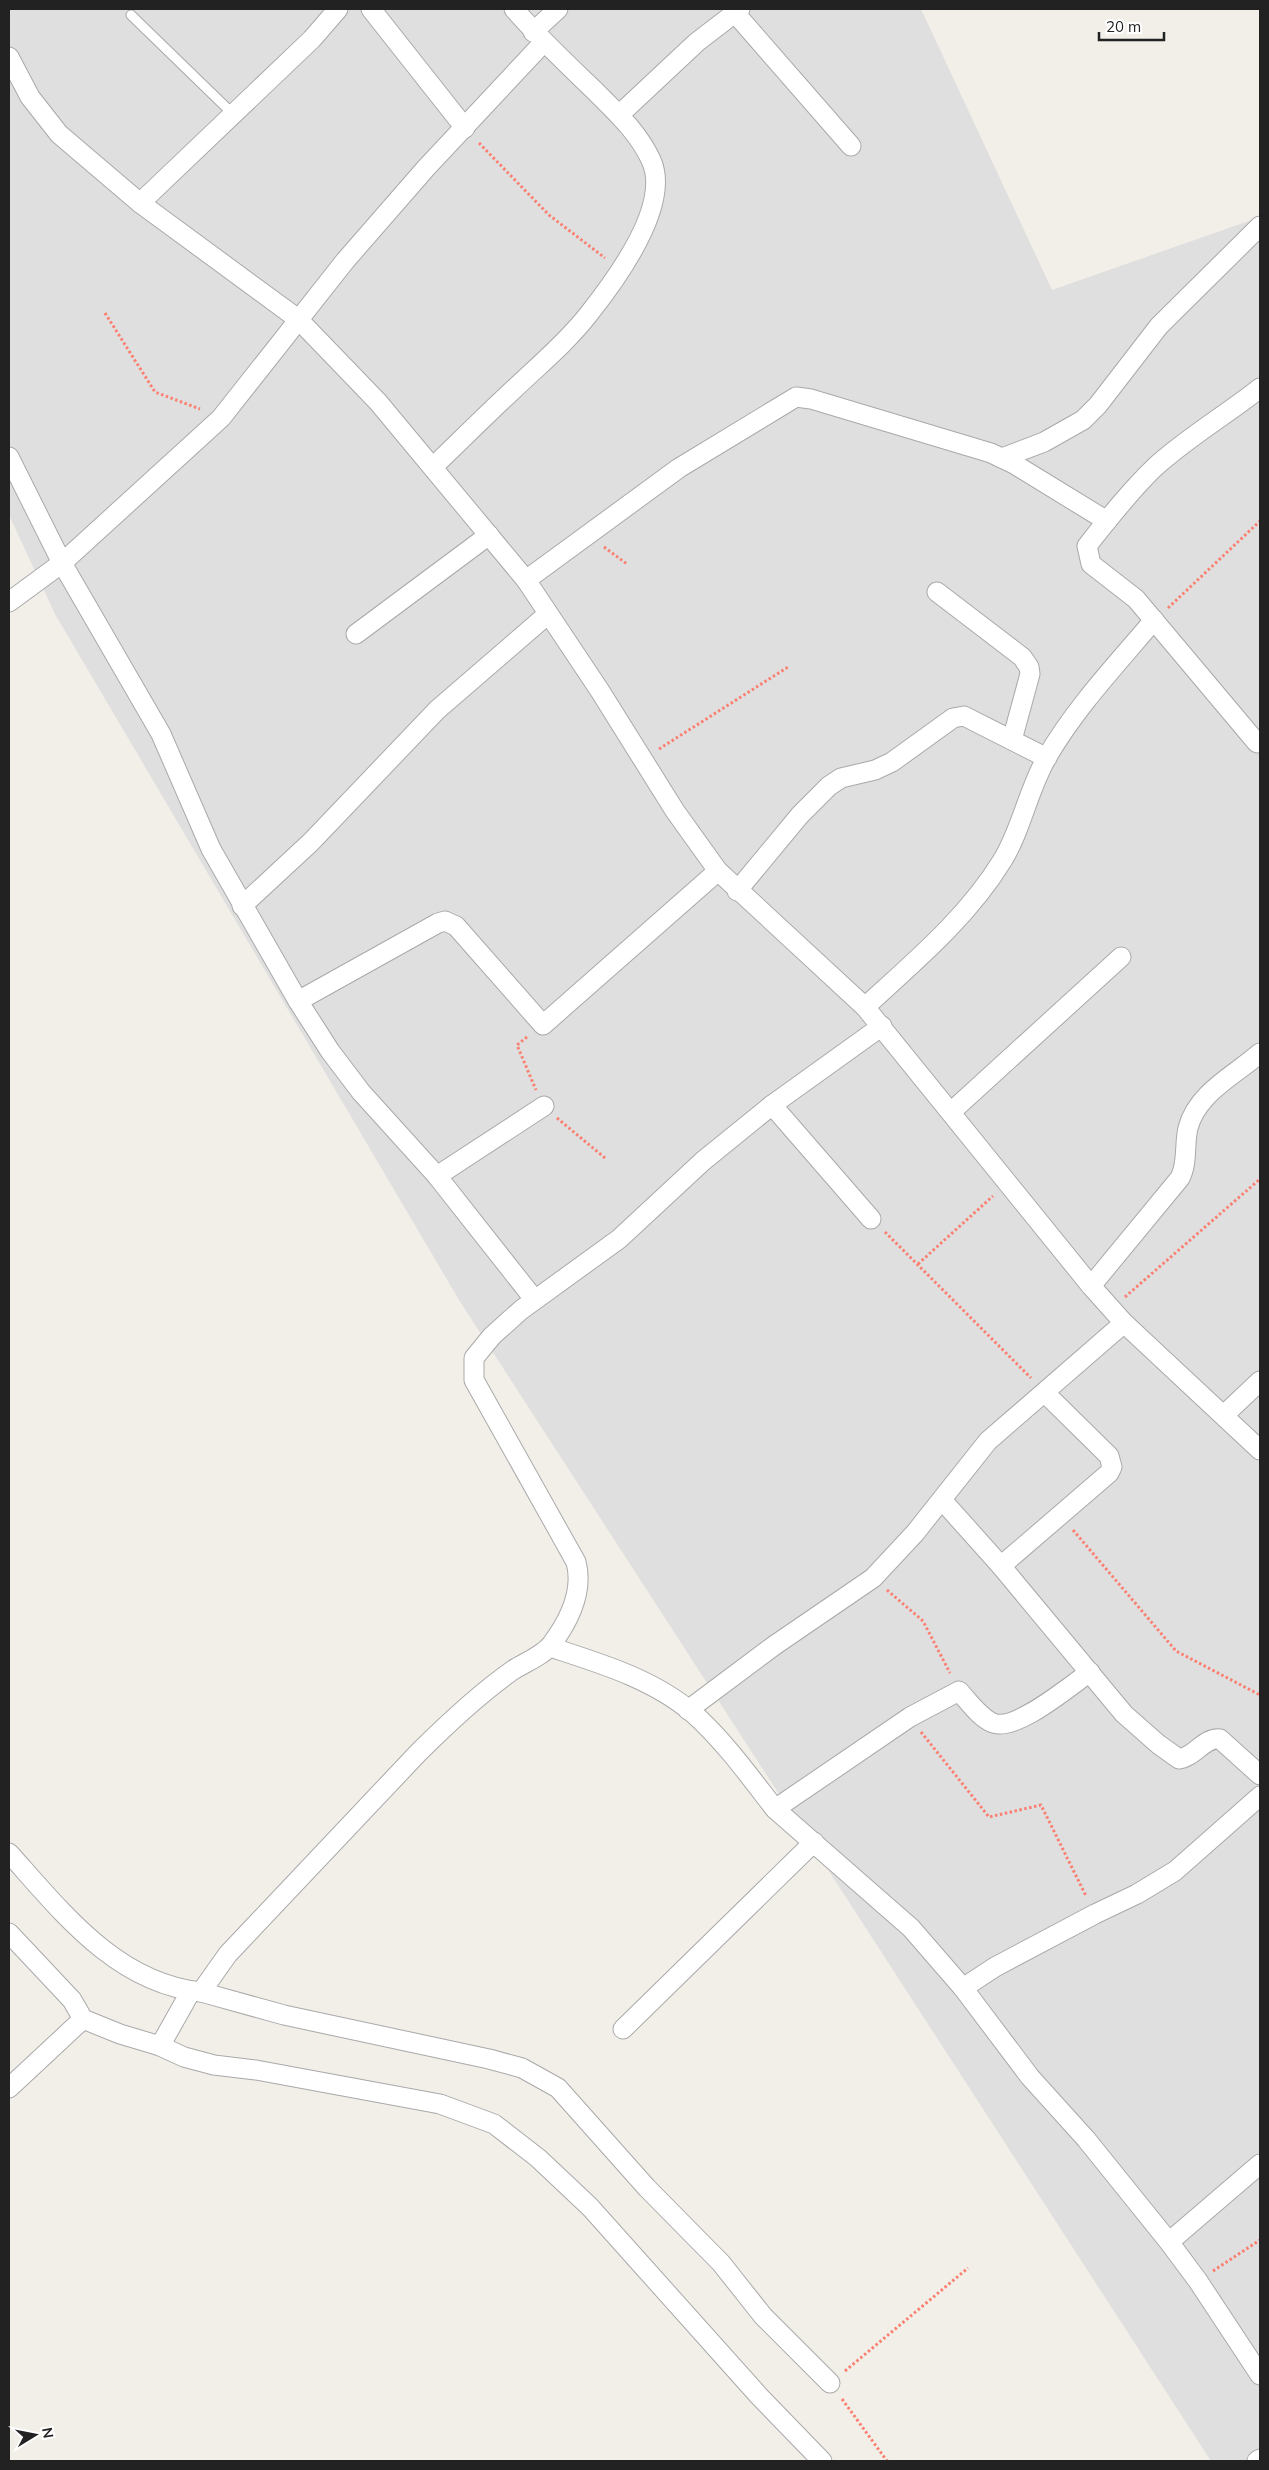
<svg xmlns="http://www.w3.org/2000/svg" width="1269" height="2470" viewBox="0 0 1269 2470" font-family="Mulish,sans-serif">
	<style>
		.residential { fill: #e0dfdf }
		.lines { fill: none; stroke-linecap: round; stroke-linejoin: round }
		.service-casing { stroke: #a9a9a9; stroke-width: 11 }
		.minor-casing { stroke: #a9a9a9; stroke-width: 21 }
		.path { stroke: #fa8072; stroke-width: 3; stroke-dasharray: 2.5 2.5; stroke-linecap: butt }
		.service { stroke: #fff; stroke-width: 9 }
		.minor { stroke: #fff; stroke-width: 19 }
	</style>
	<rect width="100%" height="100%" fill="#f2efe9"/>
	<path class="residential" d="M 9,9 L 921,9 L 1052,290 L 1260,217 L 1260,2461 L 1211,2461 L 459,1300 L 55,614 L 9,515 Z"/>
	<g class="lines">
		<defs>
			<path id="service" d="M 131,15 L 234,115"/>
			<g id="minor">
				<path d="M 371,9 L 465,128"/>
				<path d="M 735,13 L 851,146"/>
				<path d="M 533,32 L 558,9"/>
				<path d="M 9,57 L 30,97 L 59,134 L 140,203 L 298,319 L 378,402 L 526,580 L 600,691 L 675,811 L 718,871 L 865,1007 L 1091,1286 L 1124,1323 L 1260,1450"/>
				<path d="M 619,115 L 697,42 L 740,9"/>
				<path d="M 140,203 L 312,39 L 338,9"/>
				<path d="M 1260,388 C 1226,415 1188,437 1155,467 C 1130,491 1108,519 1087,546 L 1091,564 L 1136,599 L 1257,743 L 1260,740"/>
				<path d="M 9,457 L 62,563 L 161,734 L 211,849 L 298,1001 L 330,1051 L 361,1092 L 437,1176 L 534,1299"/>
				<path d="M 1002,458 L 1044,442 L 1083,420 L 1098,405 L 1159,326 L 1260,226"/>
				<path d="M 433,467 C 460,441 486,415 513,390 C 538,366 566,343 588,315 C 615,281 672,205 651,160 C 638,132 616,112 594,90 C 567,64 539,38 514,9"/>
				<path d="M 526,580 L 679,468 L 796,397 L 811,399 L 991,453 L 1014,464 L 1107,521"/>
				<path d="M 937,592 L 1022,657 L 1029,667 L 1030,674 L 1012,740"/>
				<path d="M 9,602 L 62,563 L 221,418 L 345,261 L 426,168 L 544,42"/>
				<path d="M 356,634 L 489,535"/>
				<path d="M 737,891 L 800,815 L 829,786 L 841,778 L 875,770 L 892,762 L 953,718 L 964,716 L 1047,758"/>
				<path d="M 242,906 L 311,842 L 437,710 L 548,614"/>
				<path d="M 298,1001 L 438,923 L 445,921 L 456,926 L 543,1025 L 718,871"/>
				<path d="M 865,1007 C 914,962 967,918 1002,861 C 1021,831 1028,790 1047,757 C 1076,707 1117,664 1154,620"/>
				<path d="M 772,1105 L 703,1161 L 619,1239 L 521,1310 L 492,1336 L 474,1358 L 474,1380 L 576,1562 C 584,1592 569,1621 551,1645 C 542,1656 524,1663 513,1670 C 479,1694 448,1723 418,1753 L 228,1954 L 201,1992 L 284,2015 L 489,2059 L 522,2068 L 558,2088 L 647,2188 L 721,2263 L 763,2316 L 830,2383"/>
				<path d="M 951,1112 L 1121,957"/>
				<path d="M 437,1176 L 544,1106"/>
				<path d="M 871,1219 L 772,1105 L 882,1026"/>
				<path d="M 1091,1286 L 1180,1178 C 1188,1163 1184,1144 1188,1128 C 1197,1093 1235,1075 1260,1053"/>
				<path d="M 1224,1415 L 1260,1381"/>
				<path d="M 942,1500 L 1001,1566 L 1124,1714 L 1158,1744 L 1179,1759 C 1195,1757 1204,1737 1220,1739 L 1260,1775"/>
				<path d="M 1001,1566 L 1109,1473 L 1112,1467 L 1109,1456 L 1045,1393"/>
				<path d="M 550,1647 C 599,1663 654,1679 694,1714 C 725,1742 750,1777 775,1809"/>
				<path d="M 1090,1672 C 1071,1685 1016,1732 993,1723 C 980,1718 969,1702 959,1691 L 910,1717 L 775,1809 L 911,1928 L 963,1988 L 1030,2077 L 1086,2139 L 1169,2242 L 1198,2281 L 1260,2375"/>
				<path d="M 688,1710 L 775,1645 L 873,1578 L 915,1533 L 988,1441 L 1124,1323"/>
				<path d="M 9,1853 C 62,1912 116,1983 201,1992"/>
				<path d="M 9,1933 L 72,2000 L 83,2019 L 120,2034 L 160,2046 L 191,1991"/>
				<path d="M 963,1988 L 995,1967 L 1095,1914 L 1137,1894 L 1175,1871 L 1260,1796"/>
				<path d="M 623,2029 L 814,1842"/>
				<path d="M 160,2046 L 184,2057 L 214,2065 L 256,2070 L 440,2104 L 494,2124 L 538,2158 L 590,2207 L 759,2396 L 822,2461"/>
				<path d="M 9,2088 L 83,2019"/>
				<path d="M 1169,2242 L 1260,2164"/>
				<path d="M 1257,2461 L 1260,2459"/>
			</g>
		</defs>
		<use href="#service" class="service-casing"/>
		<use href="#minor" class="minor-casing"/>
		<g class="path">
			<path d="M 479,143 L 549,215 L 605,258"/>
			<path d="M 105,313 L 155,392 L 200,409"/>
			<path d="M 604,547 L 627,564"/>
			<path d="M 1168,608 L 1260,521"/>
			<path d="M 659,749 L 788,667"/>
			<path d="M 527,1037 L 517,1045 L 536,1090"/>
			<path d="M 557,1118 L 605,1158"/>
			<path d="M 885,1232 L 1031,1378"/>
			<path d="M 918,1264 L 993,1196"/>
			<path d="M 1125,1297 L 1260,1179"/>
			<path d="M 1073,1530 L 1176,1651 L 1260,1695"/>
			<path d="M 887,1590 L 923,1621 L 950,1673"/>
			<path d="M 921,1732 L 989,1817 L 1041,1805 L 1086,1896"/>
			<path d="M 1213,2271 L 1260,2240"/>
			<path d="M 845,2371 L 968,2268"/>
			<path d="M 842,2399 L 887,2461"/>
		</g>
		<use href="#service" class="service"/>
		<use href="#minor" class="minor"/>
	</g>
	<rect width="1269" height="2470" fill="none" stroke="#222222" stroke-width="20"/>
	<g transform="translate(35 2435) rotate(80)" stroke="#ffffff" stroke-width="4" paint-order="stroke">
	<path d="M0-4L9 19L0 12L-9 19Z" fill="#222222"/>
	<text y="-8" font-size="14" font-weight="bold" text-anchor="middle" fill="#222222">N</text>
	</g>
	<path d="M1099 32v8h65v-8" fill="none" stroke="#222222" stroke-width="2.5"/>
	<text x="1106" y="32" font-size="15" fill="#222222" stroke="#ffffff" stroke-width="4" paint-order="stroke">20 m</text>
</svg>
